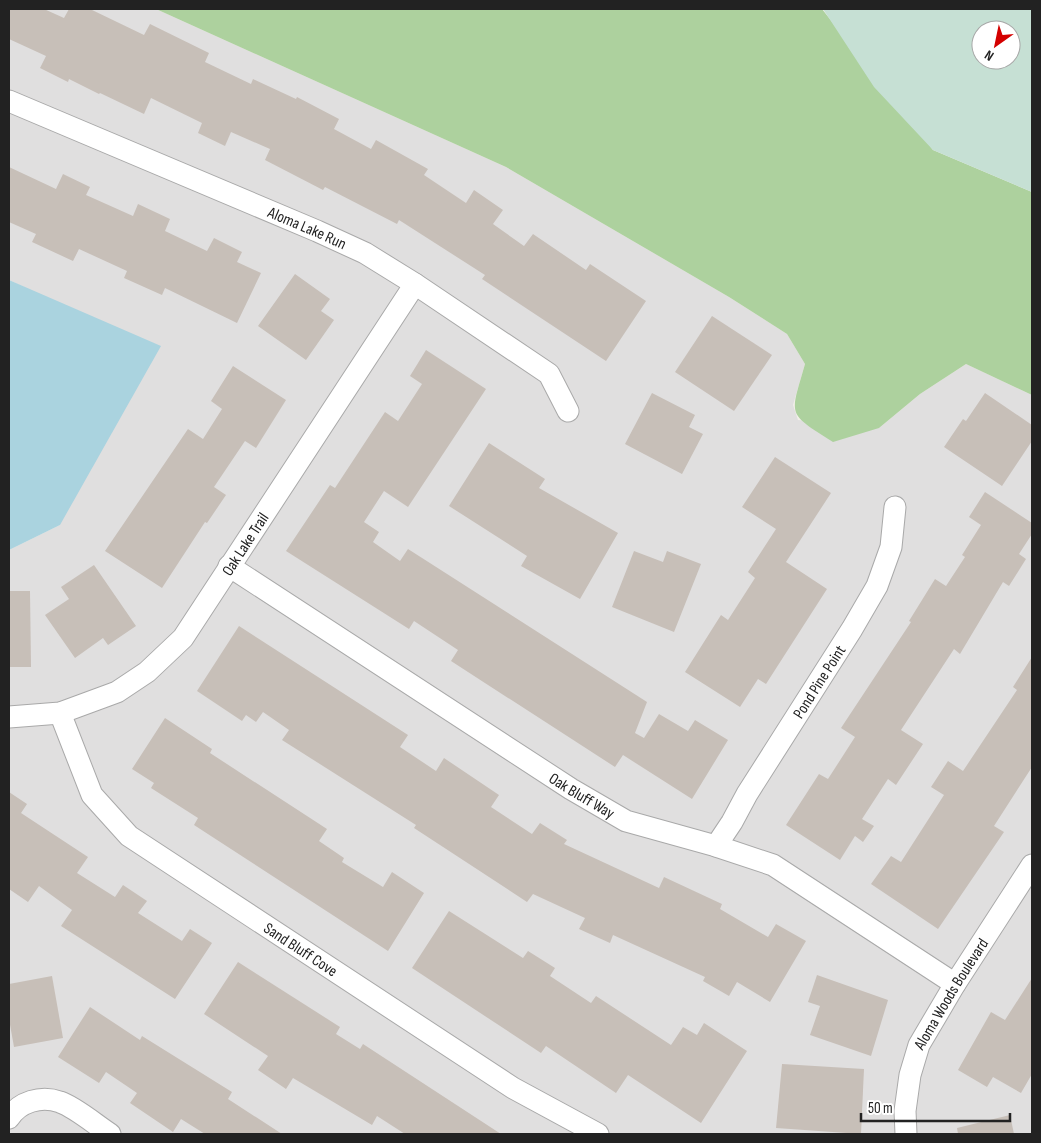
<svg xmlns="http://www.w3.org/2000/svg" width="1041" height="1143" viewBox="0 0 1041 1143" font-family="'Sofia Sans Condensed',sans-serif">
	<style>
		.residential { fill: #e0dfdf }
		.forest { fill: #add19e }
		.wetland { fill: #c6e0d4; fill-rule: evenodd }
		.water { fill: #aad3df }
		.building { fill: #c7bfb8 }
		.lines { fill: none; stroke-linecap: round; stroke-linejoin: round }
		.minor-casing { stroke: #a9a9a9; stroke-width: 23 }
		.minor { stroke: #fff; stroke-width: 21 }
		.labels { text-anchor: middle; stroke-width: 5; stroke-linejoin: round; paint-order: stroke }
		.street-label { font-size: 16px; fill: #222; stroke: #fff }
	</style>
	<rect width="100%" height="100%" fill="#f2efe9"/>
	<path class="residential" d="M 9,9 L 156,9 L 506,167 L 729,297 L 787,334 L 805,364 L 793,405 L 798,420 L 879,428 L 920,394 L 966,364 L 1032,395 L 1032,1134 L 9,1134 L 9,550 L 60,525 L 24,287 L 9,280 Z"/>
	<path class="forest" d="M 156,9 L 822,9 L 933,150 L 1032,192 L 1032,395 L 966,364 L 920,394 L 879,428 L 833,442 C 786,412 790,417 805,364 L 787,334 L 729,297 L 506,167 Z"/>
	<path class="wetland" d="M 823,9 L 1032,9 L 1032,192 L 933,150 L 874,87 ZM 981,30 L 1011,30 L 1011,60 L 981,60 Z"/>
	<path class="water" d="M 9,280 L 161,346 L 60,525 L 9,550 Z"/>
	<g class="building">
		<path d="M 9,9 L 44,9 L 64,18 L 69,9 L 90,9 L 144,35 L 150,24 L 209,53 L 205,62 L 251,84 L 253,79 L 296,99 L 297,97 L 339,119 L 334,129 L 371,149 L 376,140 L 428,169 L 424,175 L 466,203 L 474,190 L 503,210 L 493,224 L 524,246 L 533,234 L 586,270 L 590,264 L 646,301 L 606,361 L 482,279 L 485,275 L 399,220 L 397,224 L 325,187 L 323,190 L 265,160 L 270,149 L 231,132 L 225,146 L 198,133 L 202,123 L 151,98 L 144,114 L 100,93 L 99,94 L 69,79 L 68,82 L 40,68 L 46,56 L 9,39 Z"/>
		<path d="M 9,167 L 56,189 L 63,174 L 90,187 L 86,195 L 133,216 L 138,204 L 170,219 L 165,231 L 207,251 L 214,238 L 242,252 L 237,262 L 261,273 L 237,323 L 165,288 L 162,295 L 124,278 L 127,271 L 79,249 L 73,261 L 32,242 L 36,234 L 9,222 Z"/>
		<path d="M 295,274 L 330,299 L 321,311 L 334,320 L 306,360 L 258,326 Z"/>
		<path d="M 712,316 L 772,355 L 734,411 L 675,372 Z"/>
		<path d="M 426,350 L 486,389 L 408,507 L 384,491 L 364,522 L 379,532 L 373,542 L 400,561 L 408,549 L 647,702 L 635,733 L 644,738 L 659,714 L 688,731 L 695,720 L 728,740 L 692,799 L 623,755 L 615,767 L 451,661 L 458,650 L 414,621 L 409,629 L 286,551 L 330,485 L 335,488 L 385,412 L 398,421 L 422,384 L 410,376 Z"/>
		<path d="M 233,366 L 286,400 L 256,448 L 245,441 L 214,487 L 226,495 L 207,523 L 205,522 L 162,588 L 105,551 L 188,429 L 203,439 L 222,409 L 211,401 Z"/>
		<path d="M 652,393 L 695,415 L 689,427 L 703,434 L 682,474 L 625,444 Z"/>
		<path d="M 985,393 L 1032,425 L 1032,441 L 1002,486 L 944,447 L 963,419 L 966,421 Z"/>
		<path d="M 489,443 L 545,479 L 539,488 L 618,533 L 580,599 L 521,566 L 527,556 L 449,506 Z"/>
		<path d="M 775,457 L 831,493 L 786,562 L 827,589 L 766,684 L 758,679 L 740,707 L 685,672 L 721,615 L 728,620 L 755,578 L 748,572 L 776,529 L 742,507 Z"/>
		<path d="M 985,492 L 1032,523 L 1032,534 L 1019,554 L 1026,559 L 1009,586 L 1003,582 L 960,654 L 954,649 L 901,730 L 923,744 L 896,785 L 888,779 L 862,819 L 874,826 L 863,842 L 855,836 L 840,860 L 786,825 L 819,774 L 828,779 L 855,737 L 841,728 L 911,622 L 909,621 L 935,579 L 946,586 L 965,557 L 962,555 L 981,525 L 969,517 Z"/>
		<path d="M 634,551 L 663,562 L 667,551 L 701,564 L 674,632 L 612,607 Z"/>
		<path d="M 94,565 L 136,626 L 108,645 L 103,638 L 75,658 L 45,615 L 69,599 L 61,587 Z"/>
		<path d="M 9,591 L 30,591 L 31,667 L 9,667 Z"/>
		<path d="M 239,626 L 408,735 L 400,747 L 436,771 L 444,758 L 499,795 L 491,807 L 532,834 L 540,823 L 567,840 L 564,844 L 659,888 L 664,877 L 722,904 L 720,909 L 768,937 L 776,924 L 806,941 L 770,1002 L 737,982 L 729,996 L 703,981 L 705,977 L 613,935 L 610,943 L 579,929 L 585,918 L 533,894 L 527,902 L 414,828 L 416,825 L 282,740 L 289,730 L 263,712 L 256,722 L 246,715 L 242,721 L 197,691 Z"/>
		<path d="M 1032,657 L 1032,767 L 994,826 L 1004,832 L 938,929 L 871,884 L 891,856 L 901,862 L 944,795 L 931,787 L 948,761 L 963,771 L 1017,690 L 1013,687 Z"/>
		<path d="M 165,718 L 212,749 L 210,753 L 327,829 L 319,841 L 344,858 L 342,862 L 383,887 L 392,872 L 424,893 L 388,951 L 194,825 L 198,818 L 151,788 L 154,783 L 132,769 Z"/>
		<path d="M 9,792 L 27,804 L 21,813 L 88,857 L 77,873 L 115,897 L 123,885 L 147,901 L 138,913 L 182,941 L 190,929 L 212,943 L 175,999 L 61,926 L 72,910 L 39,886 L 28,902 L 9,889 Z"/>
		<path d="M 449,911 L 523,958 L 528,951 L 555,968 L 550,976 L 591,1003 L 596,996 L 671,1045 L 683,1027 L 697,1035 L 704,1023 L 747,1051 L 701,1123 L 628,1075 L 616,1093 L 546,1046 L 541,1053 L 412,968 Z"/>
		<path d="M 238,962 L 340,1027 L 336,1034 L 360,1049 L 363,1044 L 501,1134 L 405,1134 L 377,1116 L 372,1125 L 293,1078 L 286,1089 L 258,1070 L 268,1056 L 204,1014 Z"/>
		<path d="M 817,975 L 888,1000 L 871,1056 L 810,1035 L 820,1006 L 808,1002 Z"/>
		<path d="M 52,976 L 63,1038 L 14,1047 L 9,1019 L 9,984 Z"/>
		<path d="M 1032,978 L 1032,1074 L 1021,1093 L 993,1077 L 987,1087 L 958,1070 L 991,1012 L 1005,1020 Z"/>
		<path d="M 90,1007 L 140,1040 L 142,1036 L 232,1092 L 228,1099 L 282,1134 L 205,1134 L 181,1119 L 173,1132 L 130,1103 L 137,1093 L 106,1072 L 99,1083 L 58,1057 Z"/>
		<path d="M 782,1064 L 864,1069 L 861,1134 L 776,1128 Z"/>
		<path d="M 1010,1115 L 1014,1134 L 958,1134 L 957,1128 Z"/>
	</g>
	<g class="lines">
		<defs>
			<g id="minor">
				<path id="s1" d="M 9,101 L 317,231 L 365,253 L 415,284 L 549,374 L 568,411"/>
				<path id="s2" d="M 229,566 L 571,789 L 626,821 L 716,846 L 773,865 L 955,984"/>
				<path id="s3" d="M 60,713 L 92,795 L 129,836 L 513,1088 L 598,1134"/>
				<path id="s4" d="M 9,717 L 60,713 L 117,692 L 147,672 L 183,638 L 415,284"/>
				<path id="s5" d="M 716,846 L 732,822 L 747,794 L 852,629 L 877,586 L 891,547 L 895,507"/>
				<path d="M 9,1118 C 19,1102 41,1095 60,1102 C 75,1107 96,1125 110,1134"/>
				<path id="s6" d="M 906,1134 L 905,1111 L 910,1075 L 919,1045 L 955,984 L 1032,865"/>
			</g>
		</defs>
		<use href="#minor" class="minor-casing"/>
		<use href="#minor" class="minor"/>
	</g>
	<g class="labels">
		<g class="street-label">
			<text dy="6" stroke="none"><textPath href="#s1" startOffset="324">Aloma Lake Run</textPath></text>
			<text dy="6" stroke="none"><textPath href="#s4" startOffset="310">Oak Lake Trail</textPath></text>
			<text dy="6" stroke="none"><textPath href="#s5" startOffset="194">Pond Pine Point</textPath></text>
			<text dy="6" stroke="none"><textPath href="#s2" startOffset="421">Oak Bluff Way</textPath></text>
			<text dy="6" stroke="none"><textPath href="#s3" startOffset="349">Sand Bluff Cove</textPath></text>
			<text dy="6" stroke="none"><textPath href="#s6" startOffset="151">Aloma Woods Boulevard</textPath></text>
		</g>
	</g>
	<rect width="1041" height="1143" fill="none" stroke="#222222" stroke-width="20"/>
	<g transform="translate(996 45) rotate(213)"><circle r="24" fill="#ffffff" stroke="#a7a7a7"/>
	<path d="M0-4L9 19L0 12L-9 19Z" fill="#d40000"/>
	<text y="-8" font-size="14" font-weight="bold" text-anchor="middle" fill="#222222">N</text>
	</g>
	<path d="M861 1113v8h149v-8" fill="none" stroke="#222222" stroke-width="2.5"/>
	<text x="868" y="1113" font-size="15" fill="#222222" stroke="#ffffff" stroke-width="4" paint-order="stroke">50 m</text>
</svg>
